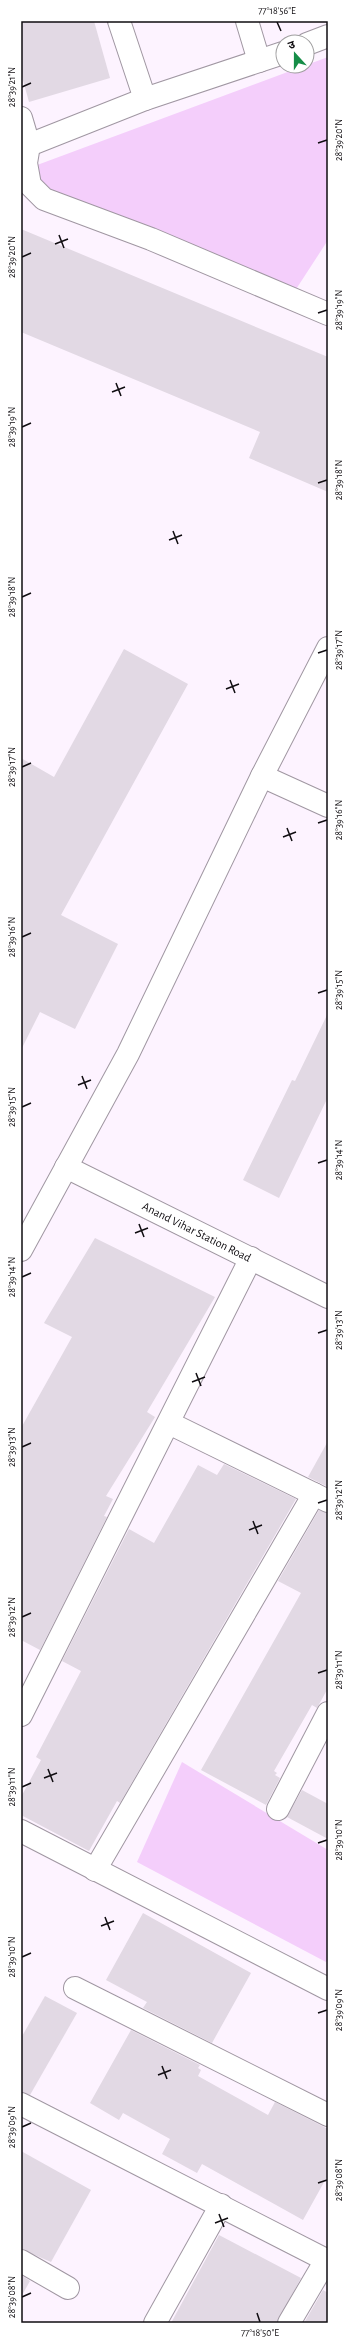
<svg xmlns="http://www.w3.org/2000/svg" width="349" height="2344" viewBox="0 0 349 2344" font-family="'Alegreya Sans','Noto Sans Devanagari',sans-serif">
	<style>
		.green { fill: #f4cefb }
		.building { fill: #e2d9e4 }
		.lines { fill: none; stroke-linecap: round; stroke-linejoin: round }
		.minor-casing { stroke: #a097a2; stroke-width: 24 }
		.minor { stroke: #fff; stroke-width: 22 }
		.ticks { fill: none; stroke: #0f0c10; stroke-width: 1.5 }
		.labels { text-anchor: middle; stroke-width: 3.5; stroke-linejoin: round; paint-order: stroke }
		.street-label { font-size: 12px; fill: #0f0c10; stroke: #fff }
		.neatline { fill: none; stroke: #0f0c10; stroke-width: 1.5 }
		.ticks-label { font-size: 10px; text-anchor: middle; fill: #0f0c10 }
	</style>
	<rect width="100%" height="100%" fill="#fdf3ff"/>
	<g class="green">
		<path d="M 328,57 L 328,240 L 291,297 L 21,189 L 21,171 Z"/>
		<path d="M 182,1762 L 328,1850 L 328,1959 L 326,1962 L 137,1862 Z"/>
	</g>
	<g class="building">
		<path d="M 21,21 L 94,21 L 110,78 L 29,102 L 21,73 Z"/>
		<path d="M 21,229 L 328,357 L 328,492 L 249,458 L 260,432 L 21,332 Z"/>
		<path d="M 124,649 L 188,684 L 61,915 L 118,944 L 75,1029 L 40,1012 L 21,1050 L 21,758 L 54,777 Z"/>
		<path d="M 328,1013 L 328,1097 L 279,1198 L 243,1180 L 292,1080 L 295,1081 Z"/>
		<path d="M 95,1238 L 215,1297 L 147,1412 L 155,1417 L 106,1496 L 113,1499 L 104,1516 L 107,1517 L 40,1650 L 21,1640 L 21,1428 L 72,1337 L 44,1323 Z"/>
		<path d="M 328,1441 L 328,1487 L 308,1477 Z"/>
		<path d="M 224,1464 L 296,1499 L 120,1803 L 117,1801 L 89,1851 L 21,1815 L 21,1797 L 41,1760 L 36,1757 L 81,1671 L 62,1661 L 129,1529 L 154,1543 L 198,1465 L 217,1475 Z"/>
		<path d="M 319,1510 L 328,1513 L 328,1688 L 317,1708 L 312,1705 L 274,1771 L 277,1773 L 275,1775 L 280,1778 L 266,1805 L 201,1770 L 301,1593 L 278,1581 Z"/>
		<path d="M 302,1790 L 328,1804 L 328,1839 L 287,1817 Z"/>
		<path d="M 143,1913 L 251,1973 L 212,2043 L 143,2008 L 147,2002 L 106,1980 Z"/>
		<path d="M 45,1996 L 77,2013 L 30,2095 L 21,2092 L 21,2038 Z"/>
		<path d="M 131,2030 L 200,2065 L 198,2068 L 201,2070 L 198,2076 L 268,2115 L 275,2102 L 328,2129 L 328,2175 L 303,2220 L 202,2164 L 197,2173 L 162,2154 L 170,2139 L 123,2113 L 119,2120 L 90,2103 Z"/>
		<path d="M 21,2151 L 91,2190 L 51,2262 L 21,2249 Z"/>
		<path d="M 219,2235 L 301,2278 L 277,2323 L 171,2323 Z"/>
		<path d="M 21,2275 L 30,2281 L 21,2297 Z"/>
		<path d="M 323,2290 L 328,2293 L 328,2323 L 304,2323 Z"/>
	</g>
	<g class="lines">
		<defs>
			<g id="minor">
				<path d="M 119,21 L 145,99"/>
				<path d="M 247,21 L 259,61"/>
				<path d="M 307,44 L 328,36"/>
				<path d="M 21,118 L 29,145 L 26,163 L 30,185 L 44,199 L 151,239 L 328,314"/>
				<path d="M 29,145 L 145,99 L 283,53"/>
				<path d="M 262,776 L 328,806"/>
				<path id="s1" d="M 66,1167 L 328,1297"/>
				<path d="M 21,1250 L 128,1054 L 262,776 L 328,648"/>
				<path d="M 169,1423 L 328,1501"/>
				<path d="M 21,1715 L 251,1258"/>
				<path d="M 278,1809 L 328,1713"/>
				<path d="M 21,1831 L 328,1989"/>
				<path d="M 95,1870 L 314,1494"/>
				<path d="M 75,1988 L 328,2115"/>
				<path d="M 21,2104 L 328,2261"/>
				<path d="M 21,2261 L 68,2288"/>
				<path d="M 155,2323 L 221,2205"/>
				<path d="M 289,2323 L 326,2260"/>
			</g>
		</defs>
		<use href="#minor" class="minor-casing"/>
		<use href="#minor" class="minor"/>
	</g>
	<path class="ticks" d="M 277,22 L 281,31M 22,87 L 31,83M 318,143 L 327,140M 59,235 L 64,248M 55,244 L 68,239M 22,257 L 31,253M 318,313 L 327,310M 116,383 L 121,396M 112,392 L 125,387M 22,427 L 31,423M 318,483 L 327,480M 173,531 L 178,544M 169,540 L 182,535M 22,597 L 31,593M 318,653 L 327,650M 230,680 L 235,693M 226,689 L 239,684M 22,767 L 31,763M 318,823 L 327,820M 287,828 L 292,841M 283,837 L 296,832M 22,937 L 31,933M 318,993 L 327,990M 82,1076 L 87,1089M 78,1085 L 91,1080M 22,1107 L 31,1103M 318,1163 L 327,1160M 139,1224 L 144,1237M 135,1233 L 148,1228M 22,1277 L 31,1273M 318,1333 L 327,1330M 196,1373 L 201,1386M 192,1382 L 205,1377M 22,1447 L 31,1443M 318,1503 L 327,1500M 253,1521 L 258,1534M 249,1530 L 262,1525M 22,1617 L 31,1613M 318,1673 L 327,1670M 48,1769 L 53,1782M 44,1778 L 57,1773M 22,1787 L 31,1783M 318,1843 L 327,1840M 105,1917 L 110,1930M 101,1926 L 114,1921M 22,1957 L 31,1953M 318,2013 L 327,2010M 162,2066 L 167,2079M 158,2075 L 171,2070M 22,2127 L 31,2123M 318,2183 L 327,2180M 219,2214 L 224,2227M 215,2223 L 228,2218M 22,2297 L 31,2293M 257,2313 L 260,2322"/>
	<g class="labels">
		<g class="street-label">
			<text dy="4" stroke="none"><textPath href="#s1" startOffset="146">Anand Vihar Station Road</textPath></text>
		</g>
	</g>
	<rect width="349" height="2344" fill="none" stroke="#ffffff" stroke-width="44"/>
	<g transform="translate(295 54) rotate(339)"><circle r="19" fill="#ffffff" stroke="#9f9e9f"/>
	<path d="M0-3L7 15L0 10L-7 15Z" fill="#158d47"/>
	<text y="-6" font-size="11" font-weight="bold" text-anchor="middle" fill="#0f0c10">उ</text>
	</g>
	<rect x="22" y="22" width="305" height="2300" class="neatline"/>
	<g class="ticks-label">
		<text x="277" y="14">77°18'56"E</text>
		<text transform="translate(11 87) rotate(-90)" y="4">28°39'21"N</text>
		<text transform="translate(338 140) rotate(-90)" y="4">28°39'20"N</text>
		<text transform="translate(11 257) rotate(-90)" y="4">28°39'20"N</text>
		<text transform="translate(338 310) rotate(-90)" y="4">28°39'19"N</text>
		<text transform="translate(11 427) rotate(-90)" y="4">28°39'19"N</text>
		<text transform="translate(338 480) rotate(-90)" y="4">28°39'18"N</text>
		<text transform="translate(11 597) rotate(-90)" y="4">28°39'18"N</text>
		<text transform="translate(338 650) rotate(-90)" y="4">28°39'17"N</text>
		<text transform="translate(11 767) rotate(-90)" y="4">28°39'17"N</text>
		<text transform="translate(338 820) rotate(-90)" y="4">28°39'16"N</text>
		<text transform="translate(11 937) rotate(-90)" y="4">28°39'16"N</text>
		<text transform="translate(338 990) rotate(-90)" y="4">28°39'15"N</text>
		<text transform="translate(11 1107) rotate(-90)" y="4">28°39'15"N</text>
		<text transform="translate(338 1160) rotate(-90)" y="4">28°39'14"N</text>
		<text transform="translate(11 1277) rotate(-90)" y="4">28°39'14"N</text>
		<text transform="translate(338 1330) rotate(-90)" y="4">28°39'13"N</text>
		<text transform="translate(11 1447) rotate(-90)" y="4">28°39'13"N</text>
		<text transform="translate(338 1500) rotate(-90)" y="4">28°39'12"N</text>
		<text transform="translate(11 1617) rotate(-90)" y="4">28°39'12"N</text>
		<text transform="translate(338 1670) rotate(-90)" y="4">28°39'11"N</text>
		<text transform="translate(11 1787) rotate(-90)" y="4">28°39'11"N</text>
		<text transform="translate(338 1840) rotate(-90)" y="4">28°39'10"N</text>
		<text transform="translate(11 1957) rotate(-90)" y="4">28°39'10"N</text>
		<text transform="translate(338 2010) rotate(-90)" y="4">28°39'09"N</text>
		<text transform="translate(11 2127) rotate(-90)" y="4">28°39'09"N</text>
		<text transform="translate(338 2180) rotate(-90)" y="4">28°39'08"N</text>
		<text transform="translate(11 2297) rotate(-90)" y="4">28°39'08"N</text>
		<text x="260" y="2336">77°18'50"E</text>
	</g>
</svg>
